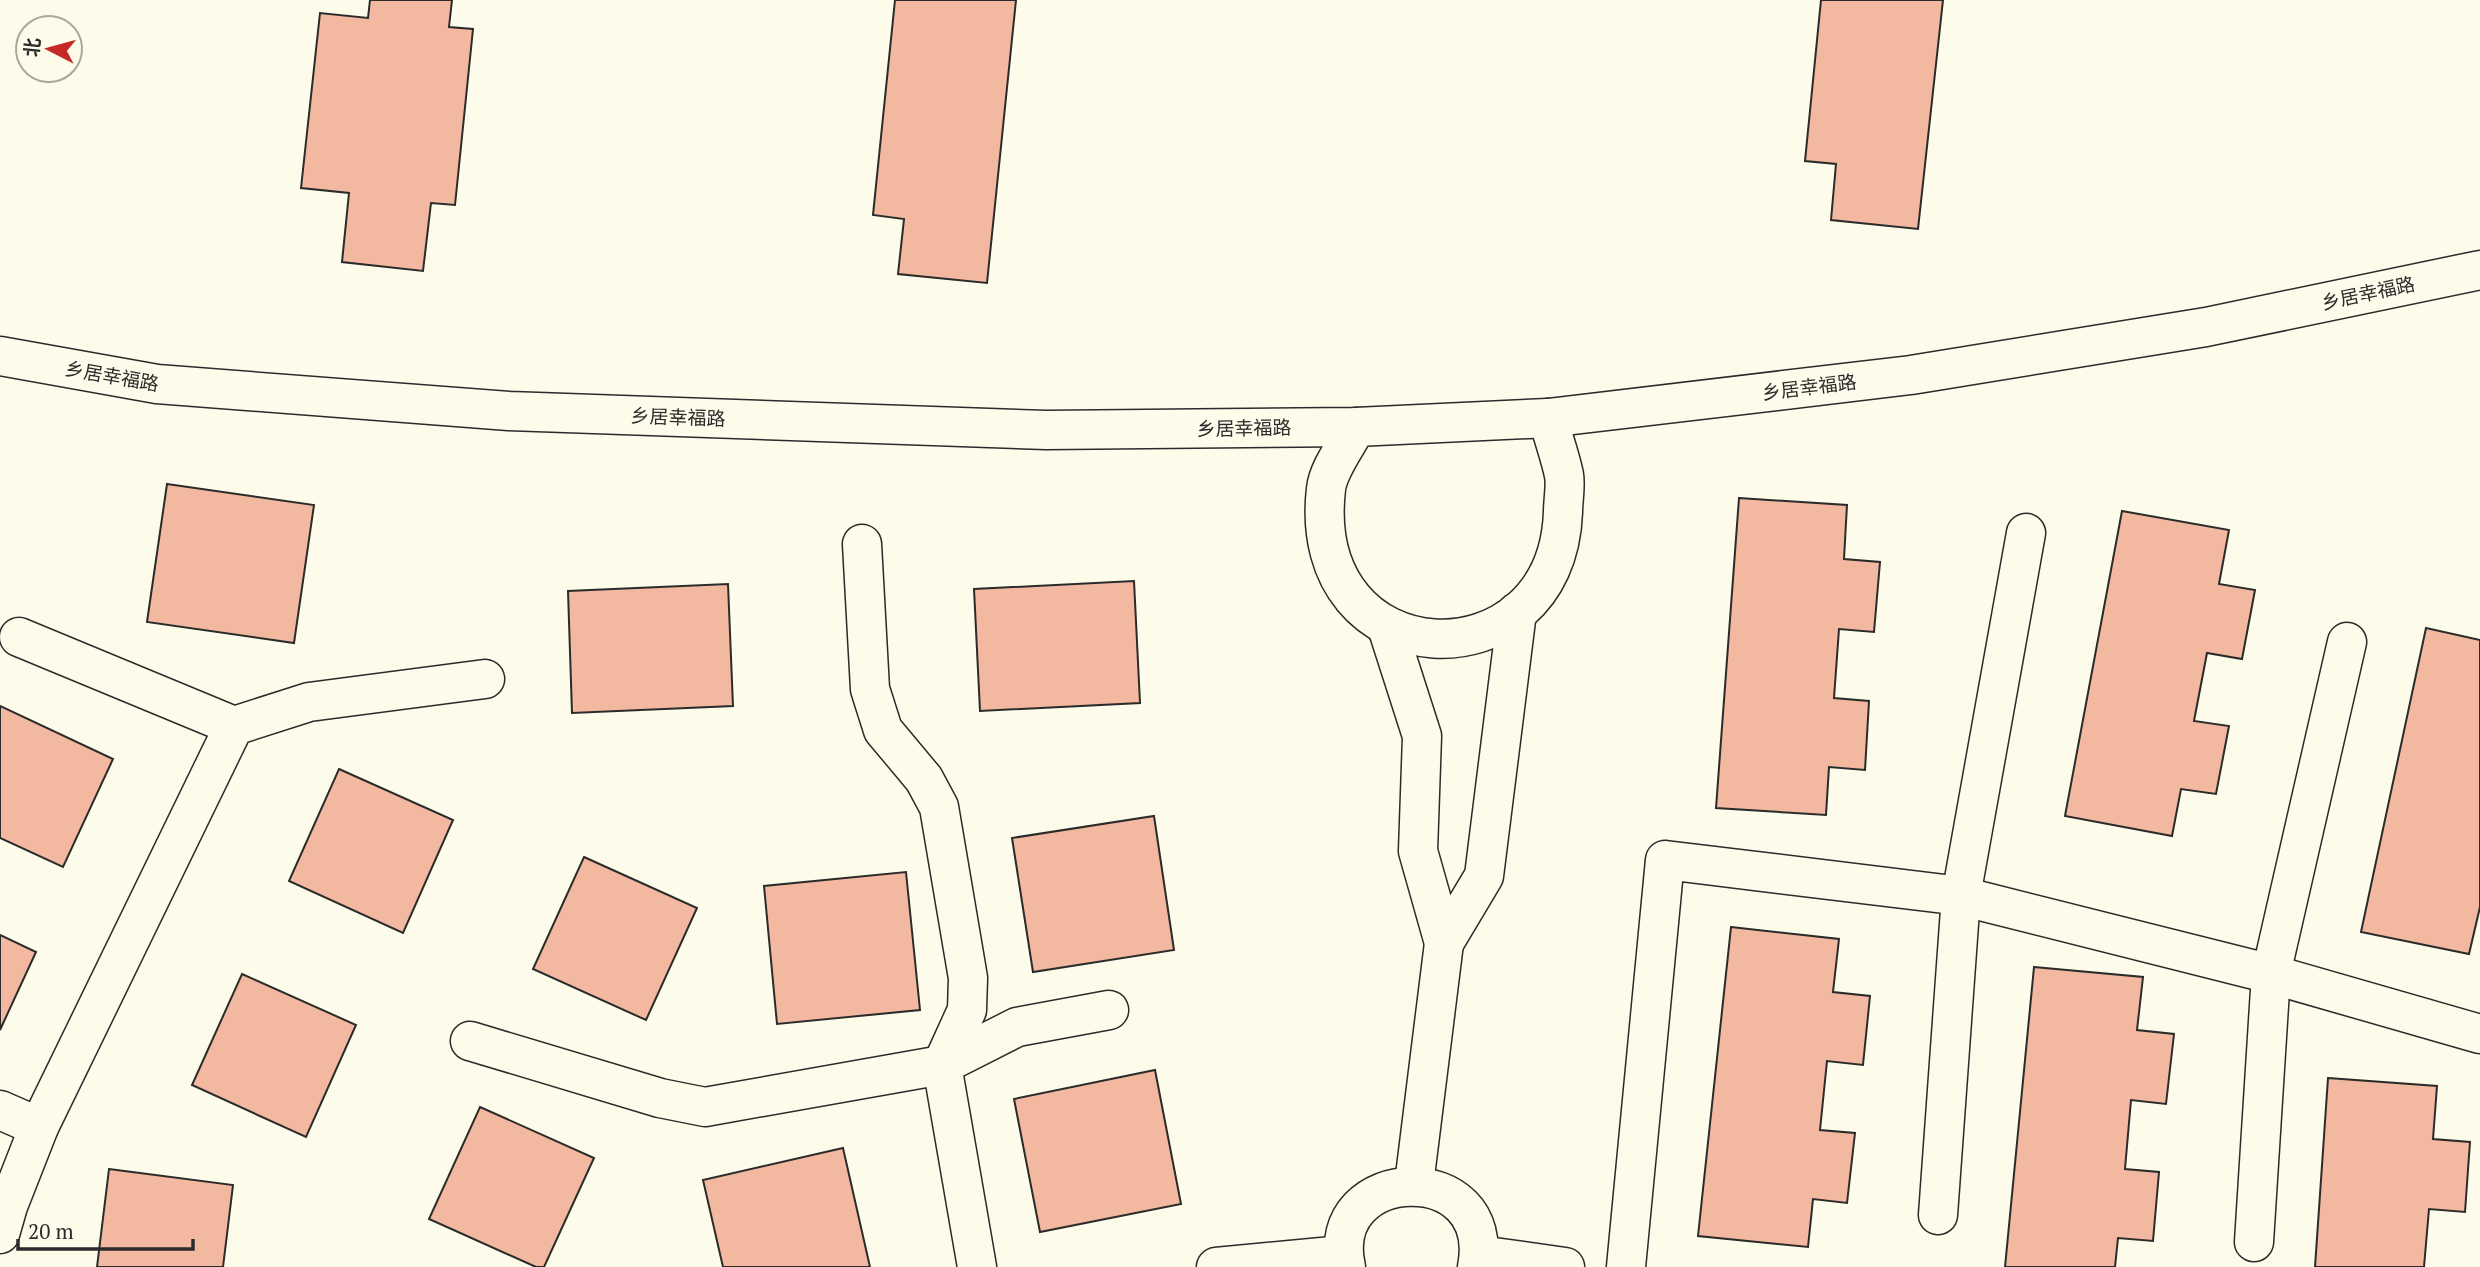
<svg xmlns="http://www.w3.org/2000/svg" width="2480" height="1267" viewBox="0 0 2480 1267" font-family="'PT Serif','Noto Sans SC',serif">
	<style>
		.building { fill: #f2b8a0; stroke: #2b2b2b; stroke-width: 2 }
		.lines { fill: none; stroke-linecap: round; stroke-linejoin: round }
		.minor-casing { stroke: #2b2b2b; stroke-width: 41 }
		.minor { stroke: #fdfbea; stroke-width: 38 }
		.labels { text-anchor: middle; stroke-width: 5; stroke-linejoin: round; paint-order: stroke }
		.street-label { font-size: 19px; fill: #2b2b2b; stroke: #fdfbea }
	</style>
	<rect width="100%" height="100%" fill="#fdfbea"/>
	<g class="building">
		<path d="M 370,0 L 452,0 L 449,27 L 473,29 L 455,205 L 431,203 L 423,271 L 342,262 L 349,193 L 301,188 L 320,13 L 368,18 Z"/>
		<path d="M 895,0 L 1016,0 L 987,283 L 898,274 L 904,219 L 873,215 Z"/>
		<path d="M 1821,0 L 1943,0 L 1918,229 L 1831,220 L 1836,164 L 1805,161 Z"/>
		<path d="M 167,484 L 314,505 L 294,643 L 147,622 Z"/>
		<path d="M 1739,498 L 1847,505 L 1844,559 L 1880,562 L 1874,632 L 1839,629 L 1834,698 L 1869,701 L 1865,770 L 1829,767 L 1826,815 L 1716,808 Z"/>
		<path d="M 2122,511 L 2229,530 L 2219,584 L 2255,590 L 2242,659 L 2207,653 L 2194,721 L 2229,726 L 2216,794 L 2181,789 L 2172,836 L 2065,816 Z"/>
		<path d="M 1134,581 L 1140,703 L 980,711 L 974,589 Z"/>
		<path d="M 728,584 L 733,706 L 572,713 L 568,591 Z"/>
		<path d="M 2426,628 L 2480,640 L 2480,907 L 2469,954 L 2361,932 Z"/>
		<path d="M 0,706 L 113,759 L 63,867 L 0,838 Z"/>
		<path d="M 339,769 L 453,820 L 403,933 L 289,881 Z"/>
		<path d="M 1154,816 L 1174,950 L 1033,972 L 1012,838 Z"/>
		<path d="M 584,857 L 697,908 L 646,1020 L 533,969 Z"/>
		<path d="M 906,872 L 920,1010 L 777,1024 L 764,886 Z"/>
		<path d="M 1731,927 L 1839,939 L 1833,992 L 1870,996 L 1863,1065 L 1827,1061 L 1820,1130 L 1855,1133 L 1847,1203 L 1813,1199 L 1808,1247 L 1698,1236 Z"/>
		<path d="M 0,935 L 36,952 L 0,1030 Z"/>
		<path d="M 2034,967 L 2143,977 L 2137,1030 L 2174,1034 L 2166,1104 L 2131,1100 L 2125,1169 L 2159,1172 L 2153,1241 L 2118,1238 L 2115,1267 L 2005,1267 Z"/>
		<path d="M 242,974 L 356,1025 L 306,1137 L 192,1085 Z"/>
		<path d="M 1155,1070 L 1181,1204 L 1040,1232 L 1014,1099 Z"/>
		<path d="M 2328,1078 L 2437,1086 L 2433,1139 L 2470,1142 L 2465,1212 L 2429,1209 L 2424,1267 L 2315,1267 Z"/>
		<path d="M 480,1107 L 594,1158 L 544,1267 L 536,1267 L 429,1219 Z"/>
		<path d="M 843,1148 L 870,1267 L 723,1267 L 703,1180 Z"/>
		<path d="M 109,1169 L 233,1185 L 223,1267 L 97,1267 Z"/>
	</g>
	<g class="lines">
		<defs>
			<g id="minor">
				<path d="M 0,356 L 157,384 L 509,411 L 1046,430 L 1356,427 L 1548,418 L 1911,375 L 2206,327 L 2480,270"/>
				<path d="M 1356,427 C 1347,445 1328,469 1326,489 C 1304,680 1557,689 1563,512 C 1563,500 1566,486 1564,475 C 1560,456 1553,437 1548,418"/>
				<path d="M 862,544 L 870,689 L 883,730 L 924,779 L 939,807 L 968,978 L 967,1010 L 942,1065 L 977,1267"/>
				<path d="M 1387,627 L 1422,736 L 1418,851 L 1444,943 L 1484,876 L 1517,612"/>
				<path d="M 19,637 L 234,726"/>
				<path d="M 470,1041 L 660,1098 L 705,1107 L 942,1065 L 1017,1027 L 1109,1010"/>
				<path d="M 0,1110 L 39,1127"/>
				<path d="M 1414,1184 L 1444,943"/>
				<path d="M 1938,1215 L 1961,896 L 2026,533"/>
				<path d="M 0,1234 L 8,1206 L 39,1127 L 234,726 L 309,702 L 485,679"/>
				<path d="M 2254,1242 L 2271,974 L 2347,642"/>
				<path d="M 1479,1255 L 1565,1267"/>
				<path d="M 1216,1267 L 1343,1255"/>
				<path d="M 1346,1267 C 1322,1163 1498,1157 1477,1267"/>
				<path d="M 1626,1267 L 1665,860 L 1961,896 L 2271,974 L 2480,1034"/>
			</g>
		</defs>
		<use href="#minor" class="minor-casing"/>
		<use href="#minor" class="minor"/>
	</g>
	<g class="labels">
		<g class="street-label">
			<text transform="translate(2368 293) rotate(-12)" y="7">乡居幸福路</text>
			<text transform="translate(112 376) rotate(10)" y="7">乡居幸福路</text>
			<text transform="translate(1809 387) rotate(-7)" y="7">乡居幸福路</text>
			<text transform="translate(678 417) rotate(2)" y="7">乡居幸福路</text>
			<text transform="translate(1244 428) rotate(-1)" y="7">乡居幸福路</text>
		</g>
	</g>
	<g transform="translate(49 49) rotate(276)"><circle r="33" fill="#fdfbea" stroke="#a9a89e" stroke-width="2"/>
	<path d="M0-5L12 26L0 18L-12 26Z" fill="#c62828"/>
	<text y="-10" font-size="19" font-weight="bold" text-anchor="middle" fill="#2b2b2b">北</text>
	</g>
	<path d="M18 1239v10h175v-10" fill="none" stroke="#2b2b2b" stroke-width="3.5"/>
	<text x="28" y="1239" font-size="21" fill="#2b2b2b" stroke="#fdfbea" stroke-width="5" paint-order="stroke">20 m</text>
</svg>
